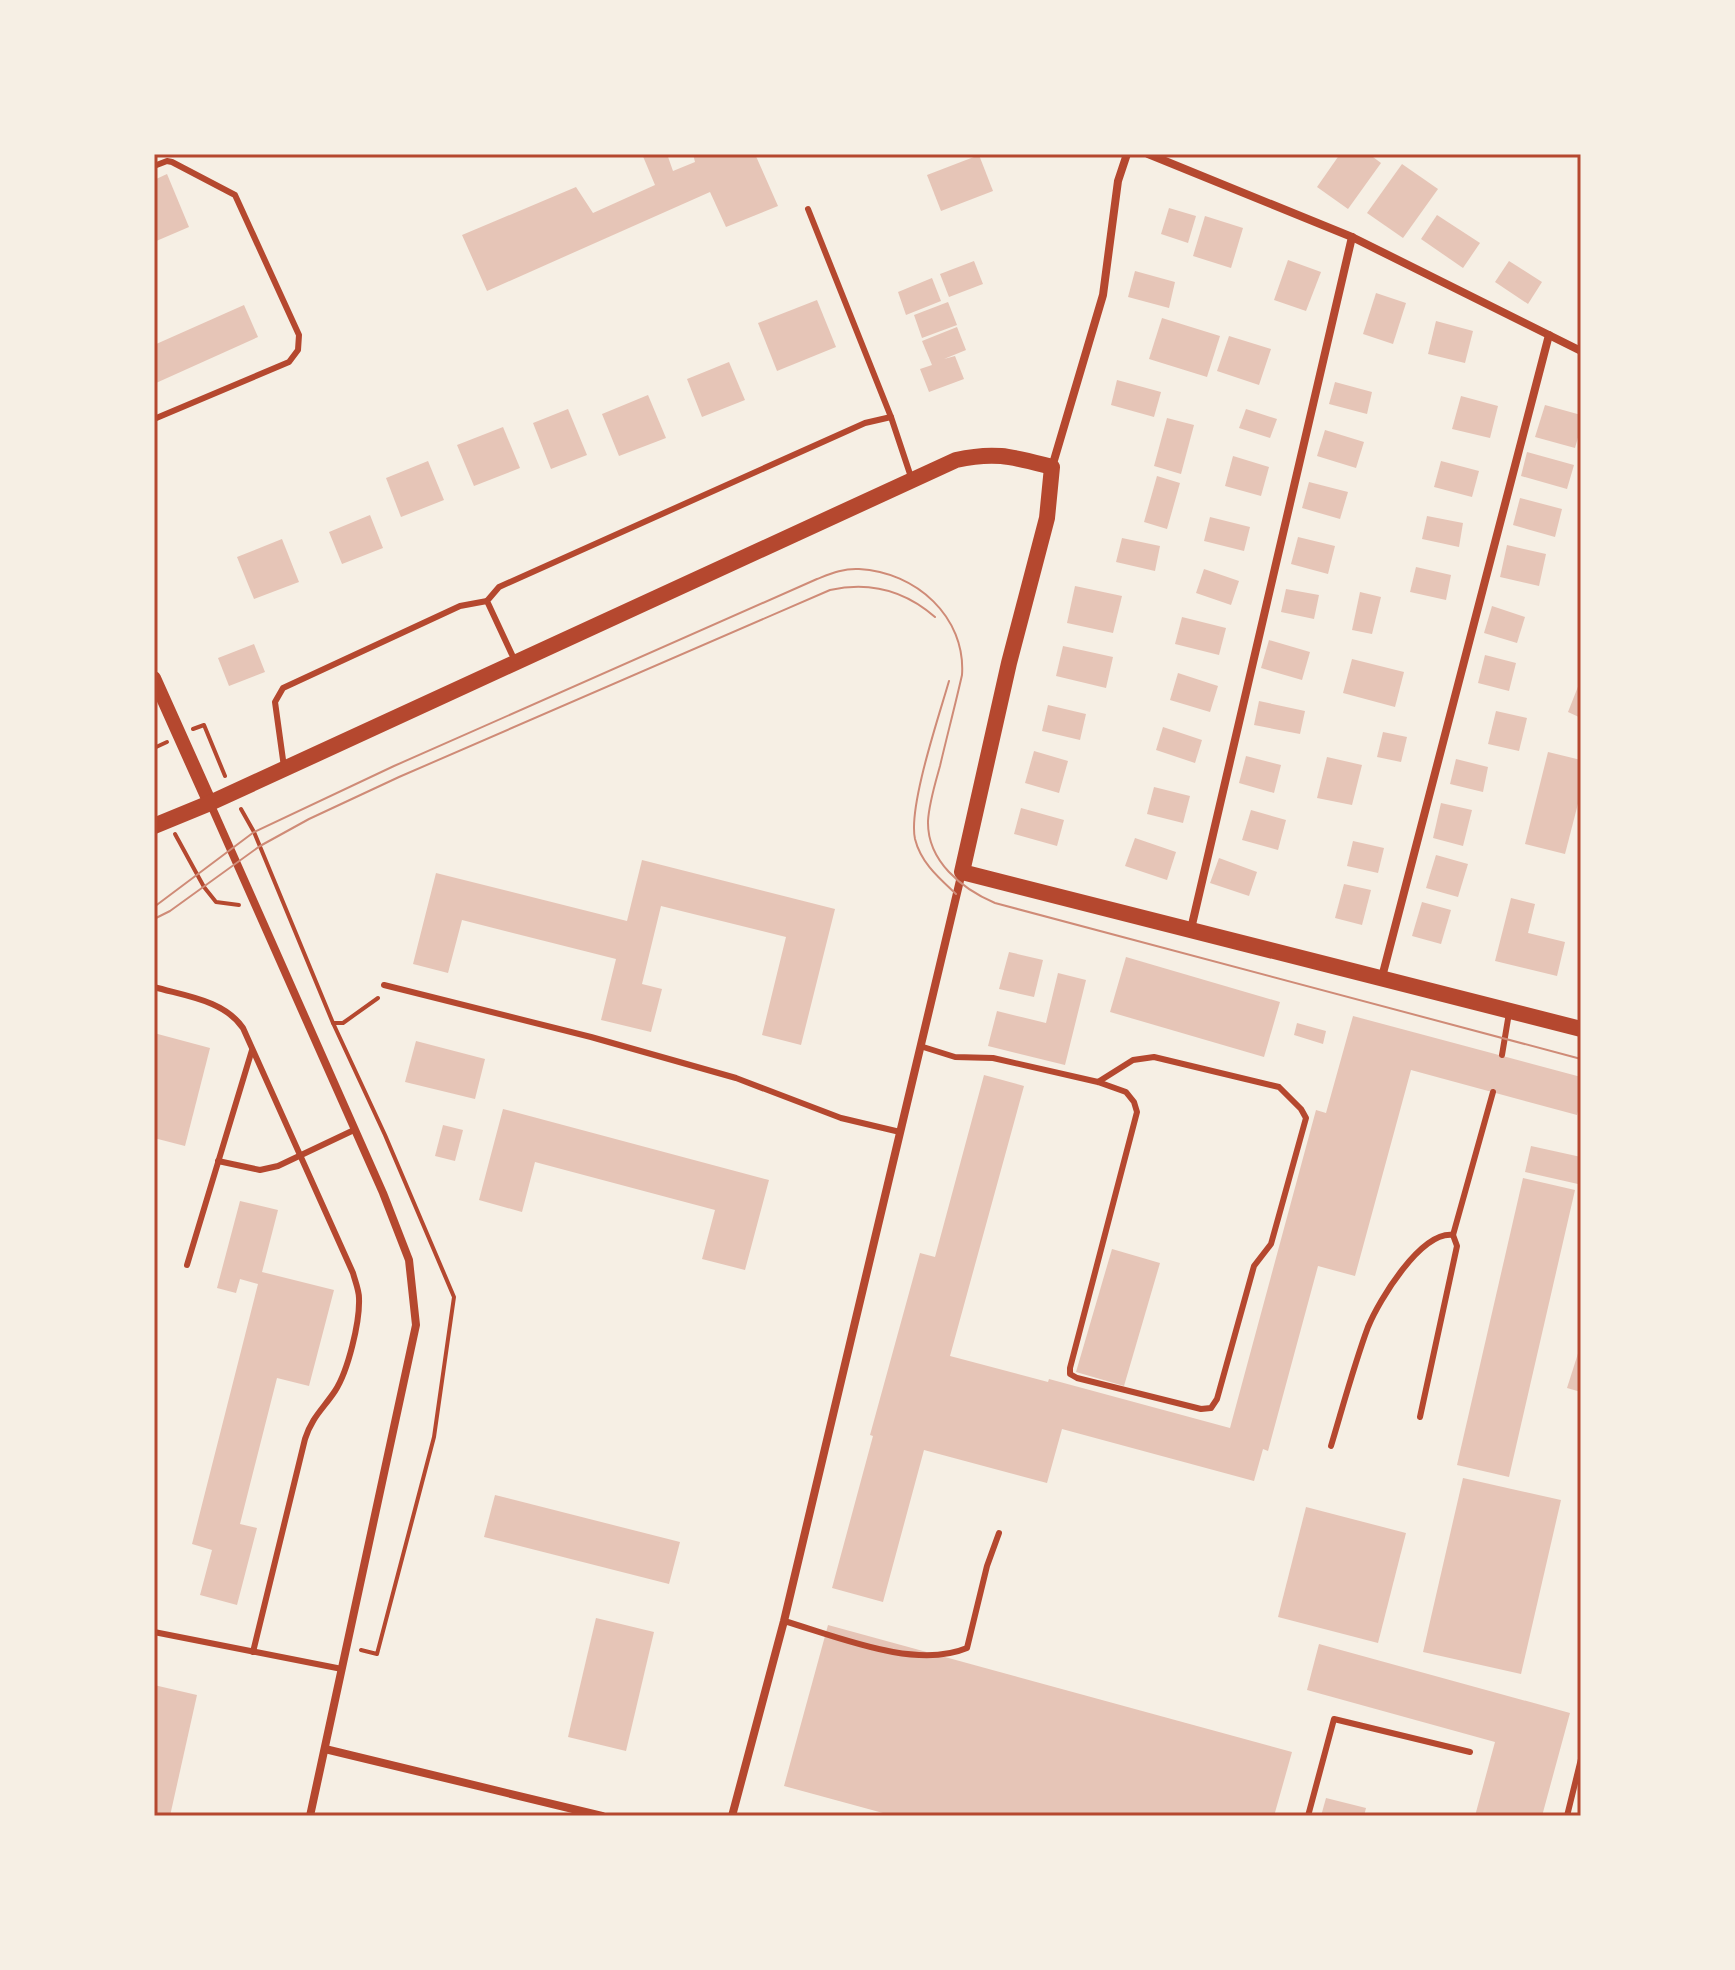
<svg xmlns="http://www.w3.org/2000/svg" width="1735" height="1970" viewBox="0 0 1735 1970" font-family="Spectral,serif">
	<style>
		.building { fill: #e6c5b7 }
		.lines { fill: none; stroke-linecap: round; stroke-linejoin: round }
		.path { stroke: #b5482f; stroke-width: 4 }
		.service { stroke: #b5482f; stroke-width: 6 }
		.minor { stroke: #b5482f; stroke-width: 8 }
		.tertiary { stroke: #b5482f; stroke-width: 14 }
		.secondary { stroke: #b5482f; stroke-width: 16 }
		.tram { stroke: #cf8b77; stroke-width: 2 }
		.neatline { fill: none; stroke: #b5482f; stroke-width: 3 }
	</style>
	<rect width="100%" height="100%" fill="#f6efe4"/>
	<g class="building">
		<path d="M 642,154 L 667,154 L 673,171 L 695,162 L 693,154 L 755,154 L 778,206 L 726,227 L 710,192 L 487,291 L 462,235 L 576,187 L 593,213 L 655,185 Z"/>
		<path d="M 1340,154 L 1369,154 L 1381,163 L 1348,209 L 1317,187 Z"/>
		<path d="M 979,155 L 993,191 L 941,211 L 927,175 Z"/>
		<path d="M 1402,164 L 1438,189 L 1403,238 L 1367,213 Z"/>
		<path d="M 167,174 L 189,227 L 154,242 L 154,180 Z"/>
		<path d="M 1169,208 L 1196,216 L 1188,243 L 1161,234 Z"/>
		<path d="M 1437,215 L 1480,243 L 1463,268 L 1421,239 Z"/>
		<path d="M 1205,216 L 1243,228 L 1231,268 L 1193,256 Z"/>
		<path d="M 1288,260 L 1321,272 L 1306,311 L 1274,300 Z"/>
		<path d="M 974,261 L 983,284 L 949,297 L 940,274 Z"/>
		<path d="M 1509,261 L 1542,282 L 1528,304 L 1495,282 Z"/>
		<path d="M 1135,271 L 1175,282 L 1169,308 L 1128,297 Z"/>
		<path d="M 932,278 L 941,301 L 906,315 L 898,292 Z"/>
		<path d="M 1376,293 L 1406,303 L 1393,344 L 1363,334 Z"/>
		<path d="M 817,300 L 836,347 L 777,371 L 758,323 Z"/>
		<path d="M 948,302 L 957,325 L 922,338 L 914,315 Z"/>
		<path d="M 244,305 L 258,337 L 156,383 L 154,345 Z"/>
		<path d="M 1162,318 L 1220,336 L 1207,377 L 1149,359 Z"/>
		<path d="M 1436,321 L 1473,331 L 1465,363 L 1428,354 Z"/>
		<path d="M 957,327 L 966,350 L 944,359 L 955,356 L 964,379 L 929,392 L 920,369 L 932,365 L 922,341 Z"/>
		<path d="M 1229,336 L 1271,349 L 1259,385 L 1217,371 Z"/>
		<path d="M 729,362 L 745,400 L 702,417 L 687,379 Z"/>
		<path d="M 1117,380 L 1161,392 L 1154,417 L 1111,405 Z"/>
		<path d="M 1335,382 L 1372,392 L 1367,414 L 1329,404 Z"/>
		<path d="M 648,395 L 666,438 L 619,456 L 602,414 Z"/>
		<path d="M 1461,396 L 1498,406 L 1490,438 L 1452,429 Z"/>
		<path d="M 1545,405 L 1581,415 L 1581,427 L 1575,448 L 1535,437 Z"/>
		<path d="M 568,409 L 587,455 L 551,469 L 533,423 Z"/>
		<path d="M 1246,409 L 1277,419 L 1270,438 L 1239,428 Z"/>
		<path d="M 1167,418 L 1194,425 L 1181,474 L 1154,466 Z"/>
		<path d="M 503,427 L 520,468 L 474,486 L 457,445 Z"/>
		<path d="M 1325,430 L 1364,442 L 1356,468 L 1317,456 Z"/>
		<path d="M 1527,452 L 1574,465 L 1567,489 L 1521,476 Z"/>
		<path d="M 1233,456 L 1269,467 L 1261,496 L 1225,486 Z"/>
		<path d="M 428,461 L 444,500 L 401,517 L 386,478 Z"/>
		<path d="M 1441,461 L 1479,471 L 1472,497 L 1434,487 Z"/>
		<path d="M 1157,476 L 1180,483 L 1167,529 L 1144,522 Z"/>
		<path d="M 1309,482 L 1348,492 L 1340,519 L 1302,508 Z"/>
		<path d="M 1520,498 L 1562,509 L 1555,537 L 1513,525 Z"/>
		<path d="M 370,515 L 383,548 L 342,564 L 329,532 Z"/>
		<path d="M 1427,516 L 1463,523 L 1459,547 L 1422,539 Z"/>
		<path d="M 1210,517 L 1250,527 L 1244,551 L 1204,541 Z"/>
		<path d="M 1298,537 L 1335,546 L 1328,574 L 1291,564 Z"/>
		<path d="M 1122,538 L 1160,546 L 1155,571 L 1116,562 Z"/>
		<path d="M 282,539 L 299,582 L 254,599 L 237,557 Z"/>
		<path d="M 1507,545 L 1546,554 L 1539,586 L 1500,577 Z"/>
		<path d="M 1416,567 L 1451,575 L 1446,600 L 1410,592 Z"/>
		<path d="M 1204,569 L 1239,581 L 1231,605 L 1196,593 Z"/>
		<path d="M 1075,586 L 1122,596 L 1113,633 L 1067,623 Z"/>
		<path d="M 1286,589 L 1319,595 L 1314,619 L 1281,612 Z"/>
		<path d="M 1360,592 L 1381,597 L 1372,634 L 1352,630 Z"/>
		<path d="M 1492,606 L 1525,617 L 1517,643 L 1484,633 Z"/>
		<path d="M 1182,617 L 1226,628 L 1219,655 L 1175,644 Z"/>
		<path d="M 1269,640 L 1310,652 L 1302,680 L 1261,668 Z"/>
		<path d="M 254,644 L 265,672 L 229,686 L 218,658 Z"/>
		<path d="M 1063,646 L 1113,657 L 1106,688 L 1056,676 Z"/>
		<path d="M 1485,655 L 1516,663 L 1509,691 L 1478,683 Z"/>
		<path d="M 1352,659 L 1404,672 L 1395,707 L 1343,693 Z"/>
		<path d="M 1178,673 L 1218,686 L 1210,712 L 1170,700 Z"/>
		<path d="M 1581,679 L 1581,718 L 1568,712 Z"/>
		<path d="M 1259,701 L 1305,711 L 1300,734 L 1254,725 Z"/>
		<path d="M 1048,705 L 1086,714 L 1080,740 L 1042,731 Z"/>
		<path d="M 1496,711 L 1527,718 L 1519,751 L 1488,744 Z"/>
		<path d="M 1163,727 L 1202,740 L 1195,763 L 1156,750 Z"/>
		<path d="M 1383,732 L 1407,737 L 1401,762 L 1377,757 Z"/>
		<path d="M 1034,751 L 1068,761 L 1059,793 L 1025,783 Z"/>
		<path d="M 1548,752 L 1581,760 L 1581,792 L 1565,854 L 1525,844 Z"/>
		<path d="M 1246,756 L 1281,765 L 1274,793 L 1239,783 Z"/>
		<path d="M 1327,757 L 1362,765 L 1352,805 L 1317,798 Z"/>
		<path d="M 1456,759 L 1488,767 L 1483,792 L 1450,784 Z"/>
		<path d="M 1154,787 L 1190,796 L 1183,823 L 1147,814 Z"/>
		<path d="M 1441,803 L 1472,810 L 1463,846 L 1433,838 Z"/>
		<path d="M 1021,808 L 1064,820 L 1057,846 L 1014,834 Z"/>
		<path d="M 1251,810 L 1286,820 L 1278,850 L 1242,840 Z"/>
		<path d="M 1135,838 L 1176,852 L 1167,880 L 1125,866 Z"/>
		<path d="M 1353,841 L 1384,848 L 1378,873 L 1347,866 Z"/>
		<path d="M 1436,855 L 1468,864 L 1458,897 L 1426,888 Z"/>
		<path d="M 1219,858 L 1257,872 L 1249,896 L 1210,883 Z"/>
		<path d="M 642,860 L 835,909 L 801,1045 L 762,1035 L 786,937 L 661,906 L 642,984 L 662,989 L 651,1032 L 601,1020 L 616,959 L 462,920 L 448,973 L 413,964 L 436,873 L 627,921 Z"/>
		<path d="M 1344,884 L 1371,890 L 1362,925 L 1335,918 Z"/>
		<path d="M 1511,898 L 1535,904 L 1528,933 L 1565,942 L 1557,976 L 1495,961 Z"/>
		<path d="M 1422,902 L 1451,910 L 1441,944 L 1412,936 Z"/>
		<path d="M 1009,952 L 1043,960 L 1034,997 L 999,989 Z"/>
		<path d="M 1126,957 L 1280,1002 L 1264,1057 L 1110,1012 Z"/>
		<path d="M 1058,973 L 1086,980 L 1065,1065 L 988,1046 L 997,1011 L 1046,1023 Z"/>
		<path d="M 1353,1016 L 1581,1077 L 1581,1100 L 1577,1115 L 1411,1070 L 1355,1276 L 1318,1266 L 1268,1451 L 1263,1449 L 1254,1481 L 1062,1429 L 1047,1483 L 924,1450 L 883,1602 L 832,1588 L 873,1436 L 870,1435 L 920,1253 L 935,1257 L 984,1075 L 1024,1086 L 950,1356 L 1048,1382 L 1049,1379 L 1230,1428 L 1316,1110 L 1326,1113 Z"/>
		<path d="M 1297,1023 L 1326,1031 L 1323,1044 L 1294,1035 Z"/>
		<path d="M 154,1033 L 210,1048 L 185,1146 L 154,1138 Z"/>
		<path d="M 416,1041 L 485,1059 L 475,1099 L 405,1082 Z"/>
		<path d="M 503,1109 L 769,1180 L 745,1270 L 702,1259 L 715,1210 L 535,1162 L 522,1212 L 479,1200 Z"/>
		<path d="M 443,1125 L 463,1130 L 455,1161 L 435,1156 Z"/>
		<path d="M 1531,1146 L 1581,1157 L 1578,1184 L 1525,1172 Z"/>
		<path d="M 1523,1178 L 1575,1190 L 1509,1477 L 1457,1465 Z"/>
		<path d="M 240,1201 L 278,1210 L 262,1272 L 334,1290 L 309,1386 L 277,1378 L 240,1524 L 257,1528 L 237,1605 L 200,1595 L 212,1550 L 192,1544 L 258,1284 L 240,1279 L 236,1293 L 217,1288 Z"/>
		<path d="M 1112,1249 L 1160,1263 L 1124,1386 L 1076,1372 Z"/>
		<path d="M 1581,1344 L 1581,1392 L 1567,1388 Z"/>
		<path d="M 1463,1478 L 1561,1500 L 1521,1674 L 1423,1652 Z"/>
		<path d="M 495,1495 L 680,1542 L 669,1584 L 484,1537 Z"/>
		<path d="M 1306,1507 L 1406,1533 L 1378,1643 L 1278,1617 Z"/>
		<path d="M 596,1618 L 654,1632 L 626,1751 L 568,1737 Z"/>
		<path d="M 828,1625 L 1292,1752 L 1274,1816 L 894,1816 L 784,1786 Z"/>
		<path d="M 1319,1644 L 1570,1713 L 1542,1816 L 1475,1816 L 1495,1742 L 1307,1690 Z"/>
		<path d="M 154,1685 L 197,1695 L 170,1816 L 154,1816 Z"/>
		<path d="M 1326,1798 L 1366,1808 L 1364,1816 L 1321,1816 Z"/>
	</g>
	<g class="lines">
		<g class="path">
			<path d="M 193,729 L 204,725 L 225,776"/>
			<path d="M 154,748 L 167,742"/>
			<path d="M 241,809 L 254,832 L 333,1023 L 343,1023 L 378,998"/>
			<path d="M 175,834 L 204,887 L 216,902 L 239,905"/>
			<path d="M 333,1023 L 385,1135 L 454,1297 L 434,1437 L 377,1654 L 361,1650"/>
		</g>
		<g class="service">
			<path d="M 154,166 L 167,161 L 172,162 L 235,195 L 299,335 L 298,350 L 289,362 L 154,419"/>
			<path d="M 808,209 L 891,417 L 912,480"/>
			<path d="M 515,661 L 487,601 L 499,587 L 865,423 L 891,417"/>
			<path d="M 284,767 L 275,702 L 283,688 L 460,606 L 487,601"/>
			<path d="M 384,985 L 591,1037 L 736,1078 L 841,1118 L 900,1132"/>
			<path d="M 154,987 C 185,996 224,1000 243,1028 L 353,1273 C 355,1281 359,1290 359,1298 C 360,1322 348,1371 335,1391 C 323,1409 312,1417 305,1439 L 253,1652"/>
			<path d="M 920,1046 L 955,1057 L 993,1058 L 1098,1082 L 1126,1092 L 1134,1102 L 1137,1112 L 1070,1368 L 1070,1374 L 1077,1378 L 1201,1409 L 1211,1408 L 1217,1399 L 1254,1266 L 1271,1244 L 1306,1118 L 1301,1109 L 1279,1087 L 1154,1057 L 1133,1060 L 1098,1082"/>
			<path d="M 1502,1055 L 1509,1013"/>
			<path d="M 218,1161 L 260,1170 L 278,1166 L 354,1130"/>
			<path d="M 187,1265 L 252,1050"/>
			<path d="M 1420,1417 L 1457,1246 L 1453,1235"/>
			<path d="M 1331,1446 C 1343,1406 1354,1365 1368,1327 C 1379,1300 1421,1231 1453,1235 L 1493,1092"/>
			<path d="M 784,1621 C 836,1636 915,1670 967,1648 L 987,1566 L 999,1533"/>
			<path d="M 154,1632 L 342,1669"/>
			<path d="M 1308,1816 L 1334,1719 L 1470,1752"/>
			<path d="M 1567,1816 L 1581,1759"/>
		</g>
		<g class="minor">
			<path d="M 1148,154 L 1352,237 L 1581,351"/>
			<path d="M 1052,467 L 1103,295 L 1118,181 L 1127,154"/>
			<path d="M 210,803 L 383,1193 L 409,1260 L 416,1325 L 310,1816"/>
			<path d="M 1191,929 L 1352,237"/>
			<path d="M 1382,977 L 1549,335"/>
			<path d="M 325,1749 L 602,1816"/>
			<path d="M 732,1816 L 784,1621 L 962,872"/>
		</g>
		<path class="tertiary" d="M 154,678 L 210,803"/>
		<path class="secondary" d="M 154,826 L 210,803 L 956,460 C 996,451 1013,457 1052,467 L 1047,518 L 1009,663 L 962,872 L 1581,1029"/>
		<g class="tram">
			<path d="M 949,681 C 939,716 908,807 915,839 C 921,863 939,878 956,894"/>
			<path d="M 154,907 L 254,832 L 394,766 L 817,579 C 830,574 844,568 859,569 C 916,572 966,617 962,675 C 955,706 947,736 940,766 C 935,784 929,803 928,821 C 927,861 962,889 995,903 L 1581,1059"/>
			<path d="M 154,919 L 170,911 L 260,846 L 309,819 L 399,777 L 830,590 C 870,581 904,590 935,617"/>
		</g>
	</g>
	<rect width="1735" height="1970" fill="none" stroke="#f6efe4" stroke-width="312"/>
	<rect x="156" y="156" width="1423" height="1658" class="neatline"/>
</svg>
